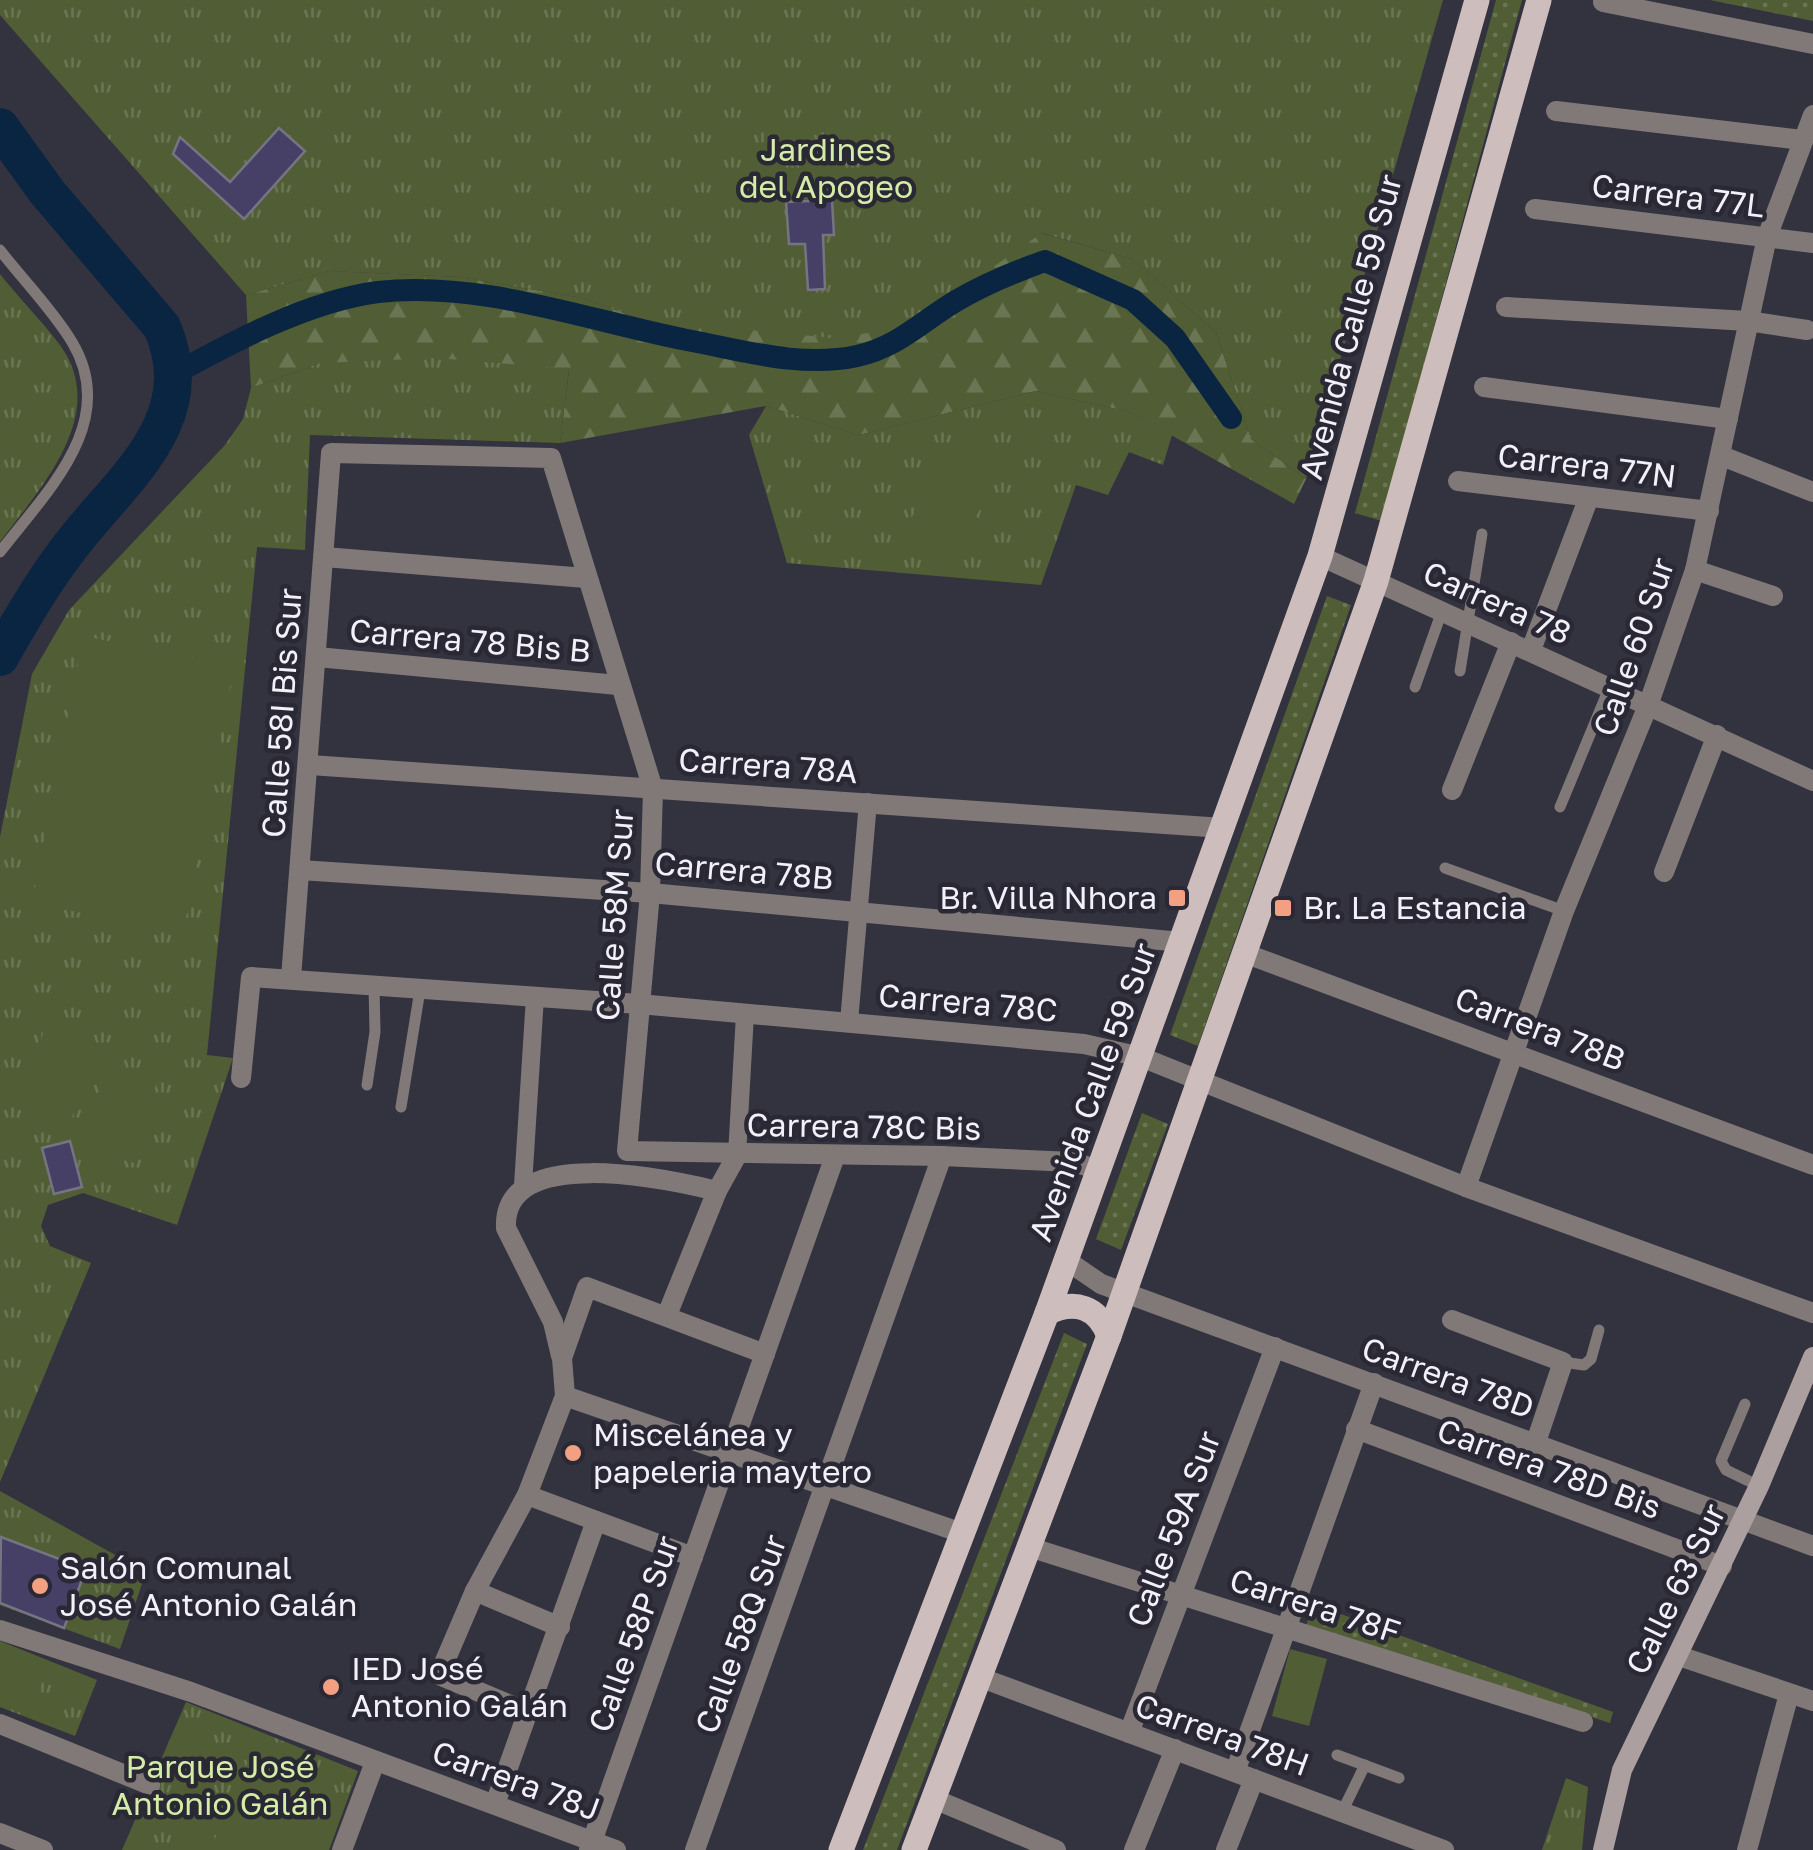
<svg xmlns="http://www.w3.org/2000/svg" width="1813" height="1850" viewBox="0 0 1813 1850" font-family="'Golos Text',sans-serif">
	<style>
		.grass { fill: url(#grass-dots) }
		.forest { fill: url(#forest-firs) }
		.park { fill: url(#park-tufts) }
		.pitch { fill: #515e35 }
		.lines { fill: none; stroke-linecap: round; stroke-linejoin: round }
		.canal { stroke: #0a2542; stroke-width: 22 }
		.river { stroke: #0a2542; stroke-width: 38 }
		.building { fill: #474066; stroke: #767483; stroke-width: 2.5 }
		.service { stroke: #817978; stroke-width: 11 }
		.pedestrian { stroke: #817978; stroke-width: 18 }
		.minor { stroke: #817978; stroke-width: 20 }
		.secondary { stroke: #ac9f9f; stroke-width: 20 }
		.primary { stroke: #cebdbd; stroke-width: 25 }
		.poi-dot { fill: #f2a081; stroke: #292834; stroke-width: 4 }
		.labels { text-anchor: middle; stroke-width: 9; stroke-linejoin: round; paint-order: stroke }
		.park-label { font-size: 32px; fill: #d5eca7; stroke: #292834 }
		.street-label { font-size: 32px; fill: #f2f1fa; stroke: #292834 }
		.poi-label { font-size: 32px; fill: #f2f1fa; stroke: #292834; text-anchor: start }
	</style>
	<defs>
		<pattern id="grass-dots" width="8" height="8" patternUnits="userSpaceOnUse" patternTransform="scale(2.5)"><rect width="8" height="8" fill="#515e35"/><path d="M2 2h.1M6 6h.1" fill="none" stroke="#6a7653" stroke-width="1.8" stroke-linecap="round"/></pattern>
		<pattern id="forest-firs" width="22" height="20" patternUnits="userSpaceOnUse" patternTransform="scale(2.5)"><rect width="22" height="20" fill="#515e35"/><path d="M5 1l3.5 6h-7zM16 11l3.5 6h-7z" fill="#6a7653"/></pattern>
		<pattern id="park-tufts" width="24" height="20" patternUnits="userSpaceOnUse" patternTransform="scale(2.5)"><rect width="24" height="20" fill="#515e35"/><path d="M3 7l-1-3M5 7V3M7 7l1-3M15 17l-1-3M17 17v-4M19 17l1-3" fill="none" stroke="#6a7653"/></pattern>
	</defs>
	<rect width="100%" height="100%" fill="#33323f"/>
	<g class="grass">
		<path d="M 1496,0 L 1522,0 L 1382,521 L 1355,513 Z"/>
		<path d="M 1710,0 L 1813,0 L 1813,21 Z"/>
		<path d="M 1327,596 L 1351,605 L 1198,1046 L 1170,1035 Z"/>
		<path d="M 1142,1113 L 1168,1124 L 1121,1250 L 1096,1239 Z"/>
		<path d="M 1064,1333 L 1087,1344 L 897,1850 L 863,1850 Z"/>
		<path d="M 1313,1604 L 1613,1712 L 1610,1723 L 1306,1626 Z"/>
	</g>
	<path class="forest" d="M 1041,233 L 1132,259 L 1216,332 L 1251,439 L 1306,479 L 1294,504 L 1130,412 L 1036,391 L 859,435 L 766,406 L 560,443 L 569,370 L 320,363 L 251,388 L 246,295 L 329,271 L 460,277 L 582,298 L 644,320 L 905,328 Z"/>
	<g class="park">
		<path d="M 0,0 L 1443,0 L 1306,479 L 1251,439 L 1216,332 L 1132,259 L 1042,233 L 905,328 L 832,338 L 644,320 L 582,298 L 460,277 L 329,271 L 246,295 L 0,15 Z"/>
		<path d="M 0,274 C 19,298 41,320 60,345 C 110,414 41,487 0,542 Z"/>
		<path d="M 437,358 L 569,369 L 560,443 L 310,435 L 305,550 L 257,547 L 207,1055 L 233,1058 L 177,1225 L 83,1193 L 48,1205 L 41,1226 L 50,1246 L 91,1263 L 0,1482 L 0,837 L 32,674 L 69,610 L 225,445 L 243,419 L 251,388 L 320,363 Z"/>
		<path d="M 1036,391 L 1130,412 L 1172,435 L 1163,465 L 1129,452 L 1108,495 L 1076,485 L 1041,585 L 787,563 L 749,435 L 766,406 L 859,435 Z"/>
		<path d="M 0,1491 L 146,1572 L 120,1649 L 0,1605 Z"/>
		<path d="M 0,1641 L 97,1680 L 75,1736 L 0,1707 Z"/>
		<path d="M 186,1702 L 358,1771 L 329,1850 L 122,1850 Z"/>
		<path d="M 1566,1778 L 1588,1787 L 1582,1850 L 1542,1850 Z"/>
	</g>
	<g class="pitch">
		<path d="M 961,438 L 1007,464 L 953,555 L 905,528 Z"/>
		<path d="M 83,636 L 234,666 L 183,933 L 32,903 Z"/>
		<path d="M 46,1025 L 97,1042 L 70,1124 L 18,1107 Z"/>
		<path d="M 105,1070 L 156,1085 L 134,1163 L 83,1149 Z"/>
		<path d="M 0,1645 L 49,1664 L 29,1716 L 0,1705 Z"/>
		<path d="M 1290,1649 L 1327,1659 L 1309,1726 L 1272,1716 Z"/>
		<path d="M 250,1754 L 330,1777 L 317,1821 L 237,1798 Z"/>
		<path d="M 222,1814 L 309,1838 L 306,1850 L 212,1850 Z"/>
	</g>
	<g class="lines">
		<path class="canal" d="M 174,374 C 234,341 309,301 378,292 C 481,280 592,322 692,341 C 745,351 803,368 857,356 C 898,347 922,321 956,301 C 985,284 1014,272 1045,261 L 1133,300 L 1175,338 L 1231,418"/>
		<path class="river" d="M 0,127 L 47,192 L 162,327 C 204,424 116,483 66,552 C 41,585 20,621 0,657"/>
	</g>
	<g class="building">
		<path d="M 279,128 L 305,151 L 244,219 L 173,154 L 180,137 L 230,182 Z"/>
		<path d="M 832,200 L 834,235 L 823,235 L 825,289 L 808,290 L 805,244 L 789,244 L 786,202 Z"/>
		<path d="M 70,1141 L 82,1187 L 54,1194 L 42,1148 Z"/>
		<path d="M 1,1537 L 86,1569 L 64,1628 L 0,1603 Z"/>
	</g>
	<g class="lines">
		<g class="service">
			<path d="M 0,250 C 23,280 53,310 72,342 C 120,422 47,491 0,552"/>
			<path d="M 1460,671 L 1482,534"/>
			<path d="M 1415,687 L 1442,611"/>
			<path d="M 1560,807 L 1610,686"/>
			<path d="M 1445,868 L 1564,911"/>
			<path d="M 367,1085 L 375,1032 L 374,986"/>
			<path d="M 401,1107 L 420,990"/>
			<path d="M 1563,1362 L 1584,1365 L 1591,1359 L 1599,1330"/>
			<path d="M 1745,1404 L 1721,1461 L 1726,1470 L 1759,1486"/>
			<path d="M 1337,1755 L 1399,1778"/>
			<path d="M 1342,1812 L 1365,1765"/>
		</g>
		<g class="pedestrian">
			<path d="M 849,1022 L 868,802"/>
			<path d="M 737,1155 L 745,1014"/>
			<path d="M 523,1185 L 535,997"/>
		</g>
		<g class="minor">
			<path d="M 1603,2 L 1813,44"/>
			<path d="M 1556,111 L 1802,140"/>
			<path d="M 1535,209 L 1813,243"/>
			<path d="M 1506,307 L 1748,321 L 1807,330"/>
			<path d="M 1484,387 L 1728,419"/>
			<path d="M 1722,456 L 1813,492"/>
			<path d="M 1458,481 L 1709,511"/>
			<path d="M 1320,556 L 1813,781"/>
			<path d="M 324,557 L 586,578"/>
			<path d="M 1695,570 L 1773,596"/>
			<path d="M 1531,650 L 1589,497"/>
			<path d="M 317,657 L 618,685"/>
			<path d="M 310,765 L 1223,828"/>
			<path d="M 1452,790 L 1511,642"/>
			<path d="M 300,870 L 650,893 L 1182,942"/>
			<path d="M 1664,872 L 1717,735"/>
			<path d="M 1244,953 L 1813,1165"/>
			<path d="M 291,978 L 331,453 L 551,458 L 653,789 L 650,893 L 627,1151 L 942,1156 L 1073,1162 L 1099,1170"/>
			<path d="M 241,1078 L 251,977 L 639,1004 L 1084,1044 L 1141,1057 L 1466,1187 L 1813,1313"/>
			<path d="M 1466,1187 L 1564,911 L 1649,703 L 1695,570 L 1767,237 L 1813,115"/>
			<path d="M 1066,1260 L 1101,1284 L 1813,1546"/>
			<path d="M 667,1315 L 717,1191 L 737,1155"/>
			<path d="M 1452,1320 L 1563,1362 L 1536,1442"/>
			<path d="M 561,1356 L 553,1322 L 506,1228 C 502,1143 667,1179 717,1191"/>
			<path d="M 565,1396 L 962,1533"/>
			<path d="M 1356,1429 L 1722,1566"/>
			<path d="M 527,1495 L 693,1557"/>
			<path d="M 1029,1547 L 1583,1722"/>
			<path d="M 475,1591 L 560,1627"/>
			<path d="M 0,1630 L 191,1692 L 616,1850"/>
			<path d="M 1679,1656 L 1813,1701"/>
			<path d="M 979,1677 L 1444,1850"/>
			<path d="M 529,1713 L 439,1675 L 475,1591 L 527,1495 L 565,1396 L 562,1358 L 587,1287 L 765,1354"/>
			<path d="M 0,1724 L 150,1785"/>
			<path d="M 1129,1733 L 1275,1347"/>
			<path d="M 1235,1772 L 1374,1383"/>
			<path d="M 934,1799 L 1056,1850"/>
			<path d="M 495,1804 L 596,1521"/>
			<path d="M 0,1833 L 43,1850"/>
			<path d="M 342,1850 L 375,1762"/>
			<path d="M 589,1850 L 835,1156"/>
			<path d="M 695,1850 L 942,1156"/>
			<path d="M 1134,1850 L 1175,1749"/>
			<path d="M 1226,1850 L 1254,1779"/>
			<path d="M 1747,1850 L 1789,1694"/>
		</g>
		<path class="secondary" d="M 1603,1850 L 1622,1770 L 1759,1486 L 1813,1357"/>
		<g class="primary">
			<path d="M 1047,1313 C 1075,1299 1098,1307 1109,1336"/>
			<path d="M 841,1850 L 1047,1313 L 1320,556 L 1477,0"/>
			<path d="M 914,1850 L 1109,1336 L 1376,581 L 1539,0"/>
		</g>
	</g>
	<g class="poi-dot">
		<rect x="1167" y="888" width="20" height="20" rx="5"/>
		<rect x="1273" y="898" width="20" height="20" rx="5"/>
		<circle cx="573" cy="1453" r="10"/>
		<circle cx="40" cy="1586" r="10"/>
		<circle cx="331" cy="1687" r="10"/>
	</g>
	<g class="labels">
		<g class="park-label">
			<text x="826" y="161">Jardines<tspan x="826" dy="37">del Apogeo</tspan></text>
			<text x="220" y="1778">Parque José<tspan x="220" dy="37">Antonio Galán</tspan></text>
		</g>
		<g class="street-label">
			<text transform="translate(1678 196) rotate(7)" y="11">Carrera 77L</text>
			<text transform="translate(1351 327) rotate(-75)" y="11">Avenida Calle 59 Sur</text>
			<text transform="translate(1587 466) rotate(7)" y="11">Carrera 77N</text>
			<text transform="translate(1497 603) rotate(24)" y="11">Carrera 78</text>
			<text transform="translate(470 641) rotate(5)" y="11">Carrera 78 Bis B</text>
			<text transform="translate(1634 647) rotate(-71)" y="11">Calle 60 Sur</text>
			<text transform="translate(282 713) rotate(-86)" y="11">Calle 58I Bis Sur</text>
			<text transform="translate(768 766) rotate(4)" y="11">Carrera 78A</text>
			<text transform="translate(744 871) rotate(5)" y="11">Carrera 78B</text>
			<text transform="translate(615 915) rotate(-86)" y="11">Calle 58M Sur</text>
			<text transform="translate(968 1003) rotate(5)" y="11">Carrera 78C</text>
			<text transform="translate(1540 1029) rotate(21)" y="11">Carrera 78B</text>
			<text transform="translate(1093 1092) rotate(-70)" y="11">Avenida Calle 59 Sur</text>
			<text transform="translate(864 1127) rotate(1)" y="11">Carrera 78C Bis</text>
			<text transform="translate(1448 1378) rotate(20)" y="11">Carrera 78D</text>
			<text transform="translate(1549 1469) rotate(20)" y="11">Carrera 78D Bis</text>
			<text transform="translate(1174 1529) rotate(-69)" y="11">Calle 59A Sur</text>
			<text transform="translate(1676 1589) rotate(-64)" y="11">Calle 63 Sur</text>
			<text transform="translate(1315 1606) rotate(18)" y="11">Carrera 78F</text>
			<text transform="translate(634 1634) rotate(-70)" y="11">Calle 58P Sur</text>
			<text transform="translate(741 1634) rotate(-70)" y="11">Calle 58Q Sur</text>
			<text transform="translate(1222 1735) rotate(20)" y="11">Carrera 78H</text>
			<text transform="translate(516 1781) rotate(20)" y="11">Carrera 78J</text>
		</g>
		<g class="poi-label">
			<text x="1157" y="909" text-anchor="end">Br. Villa Nhora</text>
			<text x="1303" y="919">Br. La Estancia</text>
			<text x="593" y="1446">Miscelánea y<tspan x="593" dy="37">papeleria maytero</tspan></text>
			<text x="60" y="1579">Salón Comunal<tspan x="60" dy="37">José Antonio Galán</tspan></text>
			<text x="351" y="1680">IED José<tspan x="351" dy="37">Antonio Galán</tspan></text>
		</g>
	</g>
</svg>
